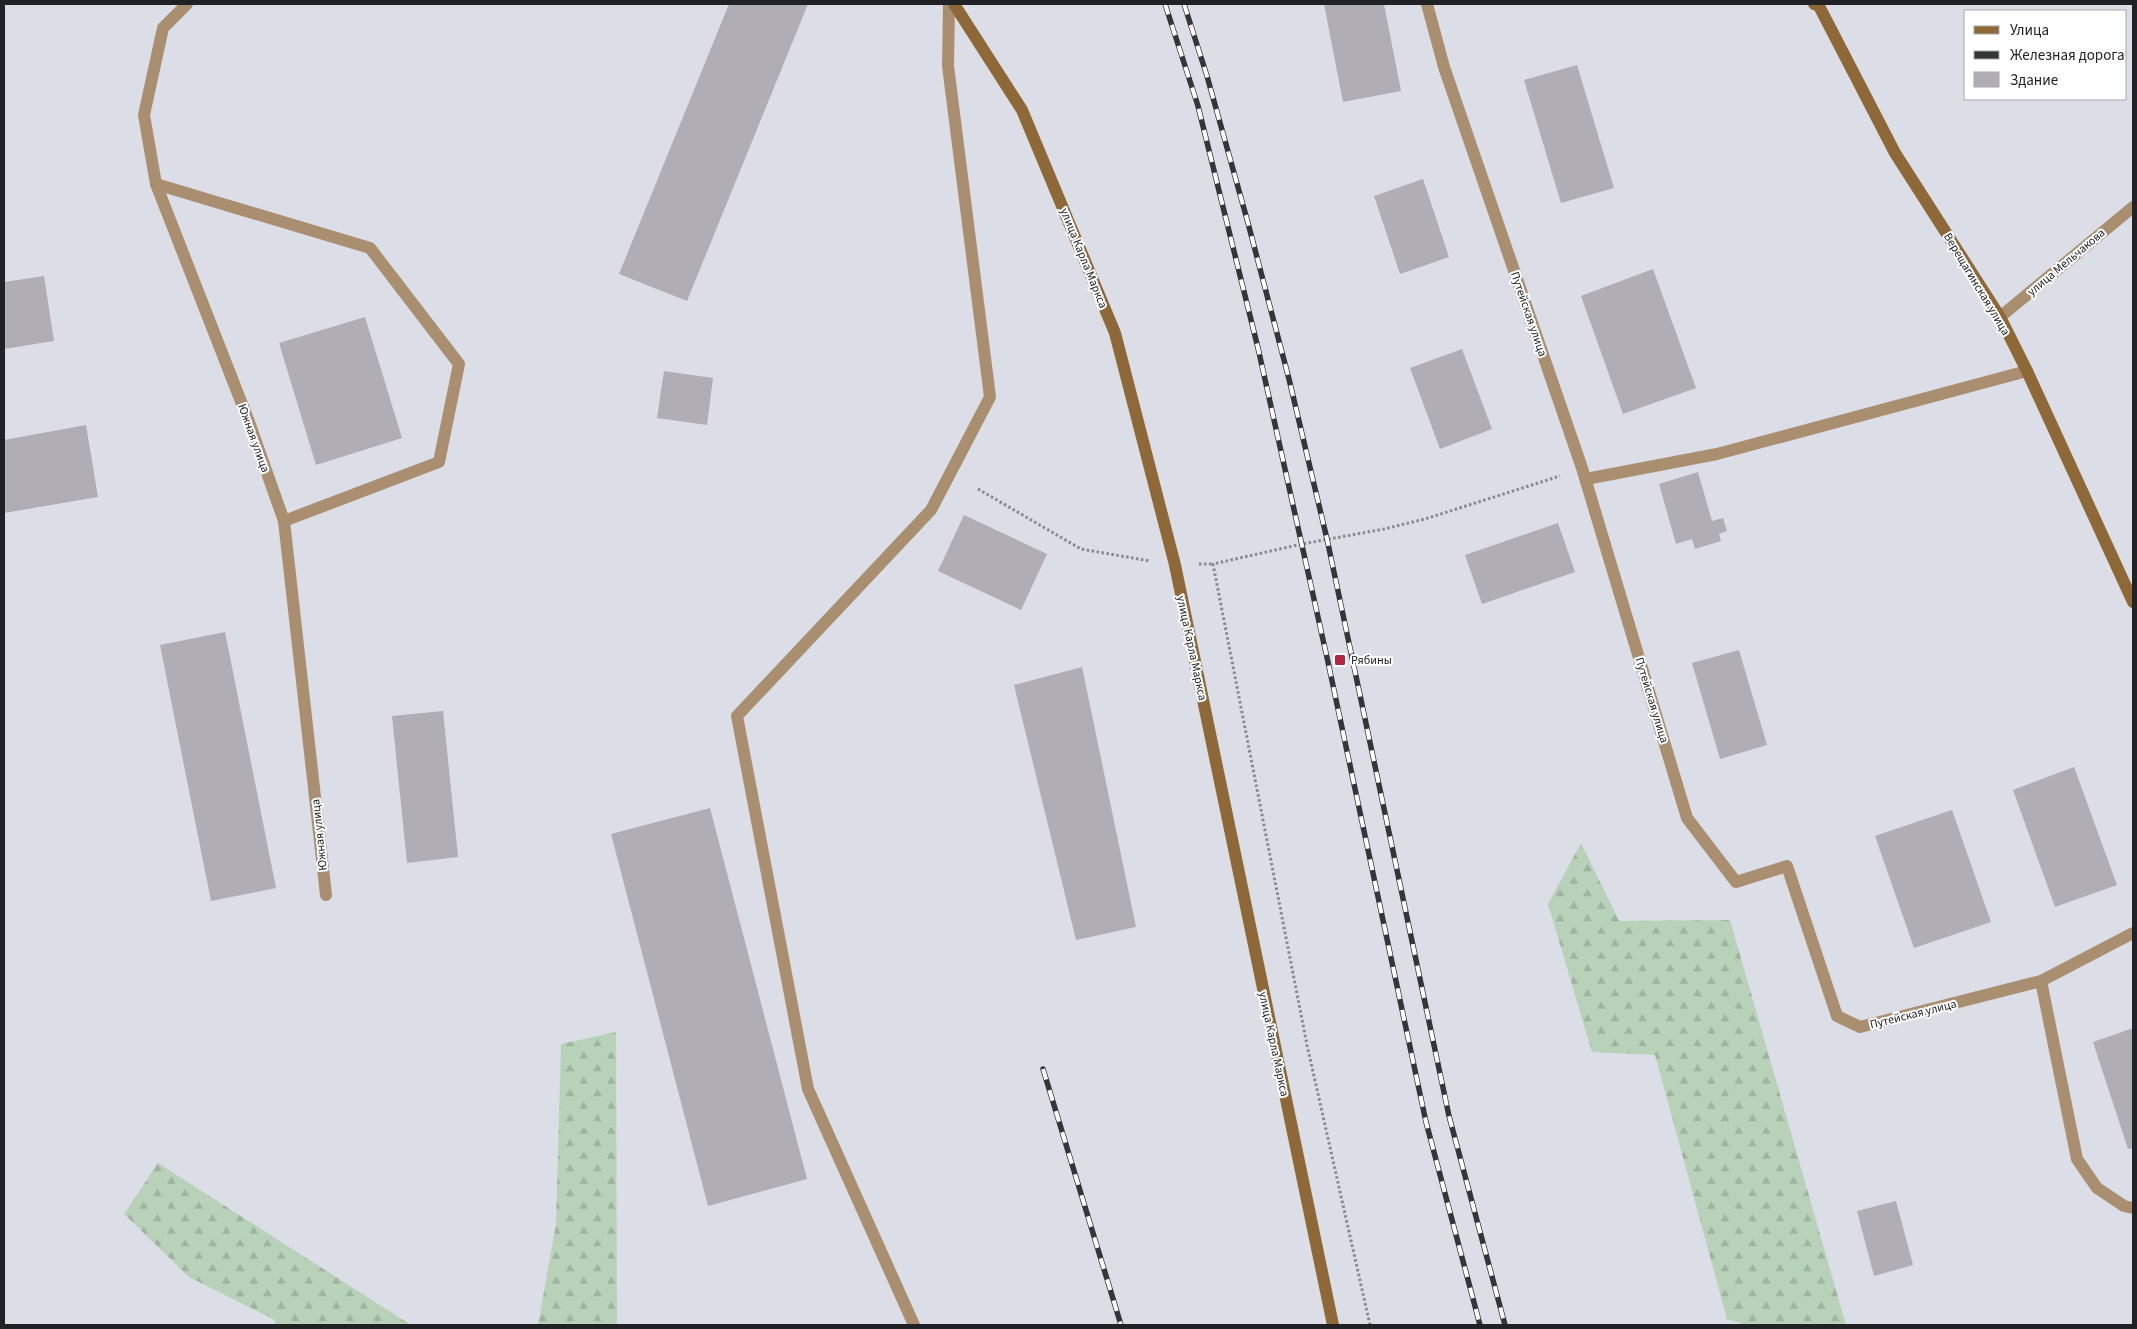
<svg xmlns="http://www.w3.org/2000/svg" width="2137" height="1329" viewBox="0 0 2137 1329" font-family="'Source Sans 3',sans-serif">
	<style>
		.forest { fill: url(#forest-firs) }
		.building { fill: #b1adb5 }
		.lines { fill: none; stroke-linecap: round; stroke-linejoin: round }
		.path { stroke: #87898e; stroke-width: 3; stroke-dasharray: 2.5 2.5; stroke-linecap: butt }
		.lane { stroke: #a98f70; stroke-width: 12 }
		.street { stroke: #a98f70; stroke-width: 12 }
		.secondary { stroke: #8e6837; stroke-width: 12 }
		.rail-casing { stroke: #343539; stroke-width: 5.5 }
		.rail { stroke: #fff; stroke-width: 4; stroke-dasharray: 11; stroke-linecap: butt }
		.poi-dot { fill: #b7263f; stroke: #fff; stroke-width: 2 }
		.labels { text-anchor: middle; stroke-width: 4; stroke-linejoin: round; paint-order: stroke }
		.street-label { font-size: 12px; fill: #212225; stroke: #fff }
		.poi-label { font-size: 12px; fill: #212225; stroke: #fff; text-anchor: start }
	</style>
	<defs>
		<pattern id="forest-firs" width="22" height="20" patternUnits="userSpaceOnUse" patternTransform="scale(1.25)"><rect width="22" height="20" fill="#b8d2b9"/><path d="M5 1l3.5 6h-7zM16 11l3.5 6h-7z" fill="#9eb49f"/></pattern>
	</defs>
	<rect width="100%" height="100%" fill="#dbdee6"/>
	<g class="forest">
		<path d="M 1581,843 L 1619,921 L 1730,920 L 1846,1325 L 1746,1325 L 1727,1319 L 1655,1055 L 1592,1052 L 1548,904 Z"/>
		<path d="M 616,1032 L 617,1325 L 538,1325 L 556,1224 L 561,1044 Z"/>
		<path d="M 158,1163 L 411,1325 L 275,1325 L 275,1320 L 189,1277 L 124,1214 Z"/>
	</g>
	<g class="building">
		<path d="M 729,4 L 808,4 L 687,301 L 619,274 Z"/>
		<path d="M 1324,4 L 1384,4 L 1401,91 L 1343,102 Z"/>
		<path d="M 1577,65 L 1614,188 L 1561,203 L 1524,80 Z"/>
		<path d="M 1423,179 L 1449,257 L 1400,274 L 1374,196 Z"/>
		<path d="M 1653,269 L 1696,388 L 1623,414 L 1581,296 Z"/>
		<path d="M 44,276 L 54,341 L 4,349 L 4,282 Z"/>
		<path d="M 365,317 L 402,438 L 316,465 L 279,343 Z"/>
		<path d="M 1462,349 L 1492,429 L 1440,449 L 1410,368 Z"/>
		<path d="M 664,371 L 713,378 L 707,425 L 657,418 Z"/>
		<path d="M 86,425 L 98,497 L 4,513 L 4,440 Z"/>
		<path d="M 1698,472 L 1712,521 L 1723,518 L 1727,531 L 1719,534 L 1721,541 L 1695,549 L 1692,539 L 1676,544 L 1659,484 Z"/>
		<path d="M 964,515 L 1047,554 L 1021,610 L 938,571 Z"/>
		<path d="M 1558,523 L 1575,572 L 1482,604 L 1465,555 Z"/>
		<path d="M 225,632 L 276,888 L 211,901 L 160,645 Z"/>
		<path d="M 1739,650 L 1767,745 L 1720,759 L 1692,663 Z"/>
		<path d="M 1082,667 L 1136,927 L 1076,940 L 1014,685 Z"/>
		<path d="M 443,711 L 458,857 L 407,863 L 392,716 Z"/>
		<path d="M 2074,767 L 2117,885 L 2055,907 L 2013,790 Z"/>
		<path d="M 710,808 L 807,1179 L 708,1206 L 611,834 Z"/>
		<path d="M 1952,810 L 1991,922 L 1914,948 L 1875,836 Z"/>
		<path d="M 2133,1028 L 2133,1148 L 2128,1149 L 2093,1042 Z"/>
		<path d="M 1896,1201 L 1913,1265 L 1874,1276 L 1857,1211 Z"/>
	</g>
	<g class="lines">
		<g class="path">
			<path d="M 978,489 L 1081,549 L 1150,561"/>
			<path d="M 1199,564 L 1213,564"/>
			<path d="M 1370,1325 L 1307,1045 L 1213,564 L 1302,544 L 1384,529 L 1425,519 L 1560,476"/>
		</g>
		<g class="lane">
			<path d="M 187,4 L 163,28 L 144,115 L 156,184 L 249,422 L 284,521 L 326,895"/>
			<path d="M 156,184 L 370,248 L 459,364 L 439,462 L 284,521"/>
			<path d="M 1586,479 L 1717,454 L 2027,371"/>
			<path d="M 2041,981 L 2077,1159 L 2097,1188 L 2124,1206 L 2133,1208"/>
			<path d="M 914,1325 L 808,1089 L 737,716 L 931,510 L 990,397 L 948,66 L 949,4"/>
		</g>
		<g class="street">
			<path d="M 1427,4 L 1444,67 L 1582,468 L 1687,818 L 1736,882 L 1787,866 L 1837,1016 L 1860,1027 L 2041,981 L 2133,933"/>
			<path d="M 2000,317 L 2133,207"/>
		</g>
		<g class="secondary">
			<path d="M 954,4 L 1022,110 L 1115,333 L 1175,565 L 1333,1325"/>
			<path d="M 1814,4 L 1819,6 L 1895,153 L 2000,317 L 2027,371 L 2133,602"/>
		</g>
		<defs>
			<g id="rail">
				<path d="M 1165,4 L 1198,106 L 1258,348 L 1328,662 L 1426,1122 L 1480,1325"/>
				<path d="M 1184,4 L 1207,76 L 1248,223 L 1289,379 L 1327,539 L 1449,1116 L 1505,1325"/>
				<path d="M 1043,1069 L 1121,1325"/>
			</g>
		</defs>
		<use href="#rail" class="rail-casing"/>
		<use href="#rail" class="rail"/>
	</g>
	<rect class="poi-dot" x="1334" y="654" width="12" height="12" rx="2.5"/>
	<g class="labels">
		<g class="street-label">
			<text transform="translate(1084 258) rotate(68)" y="4">улица Карла Маркса</text>
			<text transform="translate(2066 262) rotate(-40)" y="4">улица Мельчакова</text>
			<text transform="translate(1977 284) rotate(59)" y="4">Верещагинская улица</text>
			<text transform="translate(1529 314) rotate(71)" y="4">Путейская улица</text>
			<text transform="translate(254 438) rotate(70)" y="4">Южная улица</text>
			<text transform="translate(1192 648) rotate(78)" y="4">улица Карла Маркса</text>
			<text transform="translate(1652 700) rotate(73)" y="4">Путейская улица</text>
			<text transform="translate(319 835) rotate(-96)" y="4">Южная улица</text>
			<text transform="translate(1913 1014) rotate(-14)" y="4">Путейская улица</text>
			<text transform="translate(1274 1044) rotate(78)" y="4">улица Карла Маркса</text>
		</g>
		<g class="poi-label">
			<text x="1351" y="664">Рябины</text>
		</g>
	</g>
	<rect width="2137" height="1329" fill="none" stroke="#212225" stroke-width="10"/>
	<rect x="1964" y="10" width="162" height="90" fill="#ffffff" stroke="#a6a7a8"/>
	<rect x="1974" y="26" width="25" height="8" fill="#8e6837" stroke="#a6a7a8"/>
	<text x="2010" y="35" font-size="15" fill="#212225">Улица</text>
	<rect x="1974" y="51" width="25" height="8" fill="#343539" stroke="#a6a7a8"/>
	<text x="2010" y="60" font-size="15" fill="#212225">Железная дорога</text>
	<rect x="1974" y="72" width="25" height="15" fill="#b1adb5" stroke="#a6a7a8"/>
	<text x="2010" y="85" font-size="15" fill="#212225">Здание</text>
</svg>
